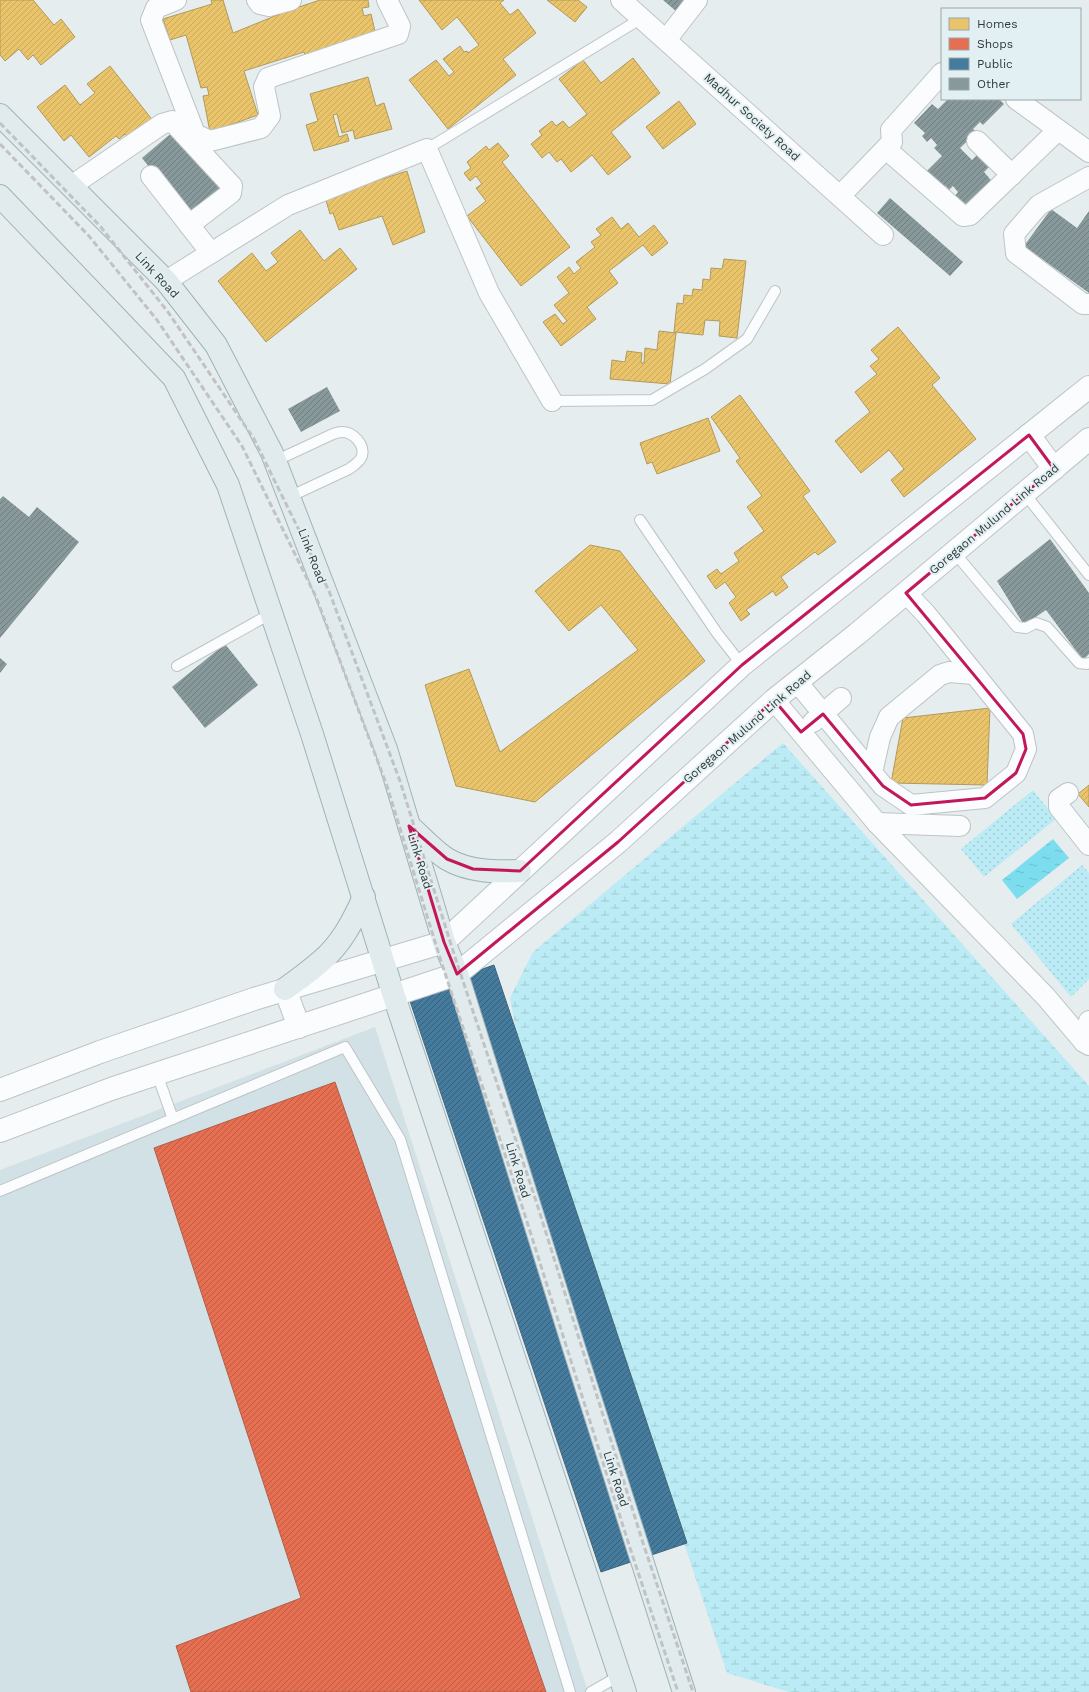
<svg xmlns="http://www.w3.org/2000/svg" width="1089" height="1692" viewBox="0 0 1089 1692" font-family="'Work Sans',sans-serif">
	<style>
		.built { fill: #d2e1e5 }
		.green { fill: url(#green-dots) }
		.wetland { fill: url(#wetland-marsh) }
		.water { fill: url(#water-ripples) }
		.homes { fill: url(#homes-hatch); stroke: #b29a5b }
		.shops { fill: url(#shops-hatch); stroke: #b05e4a }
		.public { fill: url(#public-hatch); stroke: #3f677f }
		.building { fill: url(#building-hatch) }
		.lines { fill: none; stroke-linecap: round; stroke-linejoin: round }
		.lane-casing { stroke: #bec4c5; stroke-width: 12 }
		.street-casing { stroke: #bec4c5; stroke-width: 22 }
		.secondary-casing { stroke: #bec4c5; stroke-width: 24 }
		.primary-casing { stroke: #9eb3b7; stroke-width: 24 }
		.lane { stroke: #fbfcfd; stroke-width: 10 }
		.street { stroke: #fbfcfd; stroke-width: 20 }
		.secondary { stroke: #fbfcfd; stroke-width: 22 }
		.primary { stroke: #e1ebed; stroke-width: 22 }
		.rail { stroke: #c0c2c3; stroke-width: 3; stroke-dasharray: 6 3; stroke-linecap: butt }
		.marked { fill: none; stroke: #c2185b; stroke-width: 3; stroke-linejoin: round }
		.labels { text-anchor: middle; stroke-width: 4; stroke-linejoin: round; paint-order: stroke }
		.street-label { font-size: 12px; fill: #313738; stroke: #e2f0f3 }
	</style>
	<defs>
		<pattern id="green-dots" width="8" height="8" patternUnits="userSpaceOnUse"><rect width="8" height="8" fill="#bbebf4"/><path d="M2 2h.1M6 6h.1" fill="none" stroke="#a1cad2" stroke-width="1.8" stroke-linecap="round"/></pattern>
		<pattern id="wetland-marsh" width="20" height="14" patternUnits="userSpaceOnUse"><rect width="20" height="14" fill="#bbebf4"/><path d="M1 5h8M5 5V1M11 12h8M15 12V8" fill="none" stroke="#a1cad2"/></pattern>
		<pattern id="water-ripples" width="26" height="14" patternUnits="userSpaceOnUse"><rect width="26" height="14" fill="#7cddee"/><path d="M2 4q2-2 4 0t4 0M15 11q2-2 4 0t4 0" fill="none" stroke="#6cbecd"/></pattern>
		<pattern id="homes-hatch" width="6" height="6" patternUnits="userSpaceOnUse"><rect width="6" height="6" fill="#e9c46a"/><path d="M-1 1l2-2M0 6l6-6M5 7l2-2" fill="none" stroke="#c8a95d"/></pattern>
		<pattern id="shops-hatch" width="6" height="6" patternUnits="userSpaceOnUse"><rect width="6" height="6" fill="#e76f51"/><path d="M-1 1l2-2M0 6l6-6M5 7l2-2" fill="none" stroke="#bc5c44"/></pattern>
		<pattern id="public-hatch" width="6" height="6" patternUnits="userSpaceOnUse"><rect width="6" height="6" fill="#457b9d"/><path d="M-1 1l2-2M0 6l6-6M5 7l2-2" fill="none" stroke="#38607a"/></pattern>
		<pattern id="building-hatch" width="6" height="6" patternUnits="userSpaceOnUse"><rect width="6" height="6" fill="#88999c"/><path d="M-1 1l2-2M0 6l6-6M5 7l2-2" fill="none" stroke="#707e80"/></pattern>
	</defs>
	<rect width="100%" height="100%" fill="#e6edef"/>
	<path class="built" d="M 375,1027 L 588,1692 L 0,1692 L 0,1170 Z"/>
	<g class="green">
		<path d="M 1033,790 L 1056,819 L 984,877 L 961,849 Z"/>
		<path d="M 1082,865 L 1089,873 L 1089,979 L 1071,997 L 1011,924 Z"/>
	</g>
	<path class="wetland" d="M 783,743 L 1089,1086 L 1089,1692 L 789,1692 L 727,1673 L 518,1041 L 510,998 L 533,952 Z"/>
	<path class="water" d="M 1053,839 L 1069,858 L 1017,899 L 1002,880 Z"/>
	<g class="homes">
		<path d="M 0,0 L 33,0 L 54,25 L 61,19 L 75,37 L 41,65 L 33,55 L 28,60 L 19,49 L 5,61 L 0,55 Z"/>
		<path d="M 211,0 L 223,0 L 233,33 L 287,11 L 320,0 L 368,0 L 369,7 L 362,8 L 364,16 L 371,14 L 377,40 L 306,58 L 304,52 L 244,71 L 258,115 L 210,132 L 203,96 L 209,95 L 207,87 L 201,88 L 186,35 L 170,40 L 163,19 L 212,4 Z"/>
		<path d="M 419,0 L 504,0 L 500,3 L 510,15 L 518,9 L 536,33 L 503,59 L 516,75 L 448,129 L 409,80 L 436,60 L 449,76 L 454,72 L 443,59 L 460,46 L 464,52 L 467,51 L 468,53 L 479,45 L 457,17 L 442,30 Z"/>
		<path d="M 547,0 L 578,0 L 587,7 L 575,22 Z"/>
		<path d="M 633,58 L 660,93 L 611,132 L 631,157 L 608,175 L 592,155 L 571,172 L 561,159 L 557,162 L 549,152 L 542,158 L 531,144 L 542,135 L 539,131 L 552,121 L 556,126 L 563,121 L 569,128 L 587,114 L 559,79 L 583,60 L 601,83 Z"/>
		<path d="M 110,66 L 154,122 L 130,140 L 125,134 L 119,139 L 116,136 L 89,157 L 71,135 L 64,141 L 37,107 L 65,85 L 80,105 L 95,93 L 87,84 Z"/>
		<path d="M 368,77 L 376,106 L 384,103 L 392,129 L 355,139 L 353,130 L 342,133 L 337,114 L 333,115 L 339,137 L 347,134 L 349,141 L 314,151 L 306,125 L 318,121 L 310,94 Z"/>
		<path d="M 679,101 L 696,124 L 663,149 L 646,127 Z"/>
		<path d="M 498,143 L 509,156 L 502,162 L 570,247 L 521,286 L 467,216 L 486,201 L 476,188 L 482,184 L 476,176 L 470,181 L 464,173 L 471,168 L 467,162 L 486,146 L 489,150 Z"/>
		<path d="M 407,171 L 425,232 L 393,245 L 382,216 L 339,230 L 333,213 L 330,214 L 325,197 Z"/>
		<path d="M 612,217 L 621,229 L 628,223 L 639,237 L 654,225 L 668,243 L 652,256 L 643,245 L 609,271 L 618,283 L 587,307 L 596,319 L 561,346 L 543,322 L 555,314 L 563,324 L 567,321 L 554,305 L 569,293 L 557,277 L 569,267 L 574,274 L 581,268 L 576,262 L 595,247 L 591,242 L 601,235 L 596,229 Z"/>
		<path d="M 300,230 L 324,261 L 340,248 L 357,269 L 266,342 L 218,281 L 252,253 L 266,271 L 278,262 L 271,253 Z"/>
		<path d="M 724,259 L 746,261 L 737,338 L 719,336 L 720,321 L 705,320 L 703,335 L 674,332 L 677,303 L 683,304 L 684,295 L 692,296 L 693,289 L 702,290 L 703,279 L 710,280 L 711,268 L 722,269 Z"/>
		<path d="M 898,327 L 940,378 L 932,385 L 976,439 L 904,497 L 891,480 L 904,469 L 889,450 L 861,473 L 835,441 L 870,412 L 855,392 L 877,374 L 870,366 L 879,359 L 871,350 Z"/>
		<path d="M 659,331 L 676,333 L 670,384 L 610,379 L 612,360 L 625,362 L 627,351 L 642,353 L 641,363 L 644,363 L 645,348 L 657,350 Z"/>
		<path d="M 740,395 L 810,491 L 803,496 L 836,542 L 818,555 L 815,552 L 781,577 L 788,587 L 776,596 L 773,591 L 746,610 L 750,614 L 741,621 L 729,603 L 736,597 L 725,582 L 716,589 L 707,576 L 717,569 L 721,574 L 739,561 L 734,553 L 764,531 L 747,507 L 762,496 L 736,461 L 740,458 L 711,417 Z"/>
		<path d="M 708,418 L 720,451 L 657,474 L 652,462 L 647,464 L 640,443 Z"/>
		<path d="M 590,545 L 620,551 L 705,661 L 535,802 L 456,786 L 425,685 L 469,669 L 500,752 L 638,650 L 601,605 L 569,631 L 535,591 Z"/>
		<path d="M 990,708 L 987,785 L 891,783 L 903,718 Z"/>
		<path d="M 1089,785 L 1089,807 L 1078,794 Z"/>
	</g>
	<path class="shops" d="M 335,1082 L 546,1692 L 191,1692 L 176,1646 L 301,1598 L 154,1148 Z"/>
	<path class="public" d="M 494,965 L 687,1543 L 601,1572 L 408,995 Z"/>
	<g class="building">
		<path d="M 663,0 L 687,0 L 677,12 Z"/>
		<path d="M 948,99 L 999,99 L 1004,104 L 983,125 L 980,122 L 973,129 L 977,132 L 960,148 L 972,160 L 978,154 L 990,166 L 984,172 L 995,185 L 968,213 L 955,196 L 958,192 L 953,186 L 949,190 L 946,186 L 942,190 L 925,173 L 942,156 L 934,148 L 937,145 L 931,138 L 927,142 L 922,136 L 925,133 L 914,123 L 932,104 L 938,109 Z"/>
		<path d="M 175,130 L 228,187 L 189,218 L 142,158 Z"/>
		<path d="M 890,198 L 963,262 L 950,276 L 877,213 Z"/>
		<path d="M 1051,209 L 1077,228 L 1089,211 L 1089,293 L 1024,246 Z"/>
		<path d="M 327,387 L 340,411 L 301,432 L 288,409 Z"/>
		<path d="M 3,496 L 29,517 L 37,507 L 79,542 L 0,638 L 0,499 Z"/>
		<path d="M 1050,539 L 1089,593 L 1089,654 L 1083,660 L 1046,610 L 1024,625 L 997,581 Z"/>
		<path d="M 225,644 L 258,685 L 205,728 L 172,687 Z"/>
		<path d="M 0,658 L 7,664 L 0,673 Z"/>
	</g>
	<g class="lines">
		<defs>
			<g id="lane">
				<path d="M 427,149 L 642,18"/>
				<path d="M 552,401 L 652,400 L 705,369 L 747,339 L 775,291"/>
				<path d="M 275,461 L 333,434 C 336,433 339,432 342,432 C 353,432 365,444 362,456 C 360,462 353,466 349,469 L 289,497"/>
				<path d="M 1025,494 L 1089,575"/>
				<path d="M 640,520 L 717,633 L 742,665"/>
				<path d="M 954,552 L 1017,627 L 1026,628 L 1036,623 L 1047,627 L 1079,663 L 1087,664 L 1089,663"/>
				<path d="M 177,666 L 272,613"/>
				<path d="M 157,1074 L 173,1119"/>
				<path d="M 0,1191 L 345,1047 L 400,1139 L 570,1692"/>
				<path d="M 591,1692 L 619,1676"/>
			</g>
			<g id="street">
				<path d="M 176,0 L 156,8 L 151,20 L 195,134 L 210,141 L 261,128 L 270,116 L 264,87 L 268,78 L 398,34 L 400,26 L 387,0"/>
				<path d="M 257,0 L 260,4 L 269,6 L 291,0"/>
				<path d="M 621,0 L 883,235"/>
				<path d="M 666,40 L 697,0"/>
				<path d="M 1016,99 L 1089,152"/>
				<path d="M 977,141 L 1012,175"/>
				<path d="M 886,149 L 963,216 L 970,215 L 1058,130"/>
				<path d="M 151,176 L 211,253"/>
				<path d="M 1089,177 L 1039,205 L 1014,234 L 1016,253 L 1083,304 L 1089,304"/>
				<path d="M 71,186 L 162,124 L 172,121 L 232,186 L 231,193 L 189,225"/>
				<path d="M 840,196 L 892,142 L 891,130 L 942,73"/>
				<path d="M 166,281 L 288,205 L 427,149 L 489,293 L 552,401"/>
				<path d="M 797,682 L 883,786 L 911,805 L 985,798 L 1016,773 L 1026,749 L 1023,734 L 926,614 L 906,593"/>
				<path d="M 774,700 L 877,823 L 1046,997 L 1084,1042 L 1089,1045"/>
				<path d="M 813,722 L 841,698"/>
				<path d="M 872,773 L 880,737 L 889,717 L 940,675 L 949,672 L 974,674"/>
				<path d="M 1068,793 L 1059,799 L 1059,807 L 1089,845"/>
				<path d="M 877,823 L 960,826"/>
				<path d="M 1084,1042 L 1089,1021"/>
			</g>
			<g id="secondary">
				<path d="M 1029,435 L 1054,469"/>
				<path d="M 285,989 L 299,1027"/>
				<path d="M 0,1090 L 100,1052 L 254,999 L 444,942 L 742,665 L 1089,387"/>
				<path d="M 0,1131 L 111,1089 L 457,974 L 618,842 L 774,700 L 857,634 L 1089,439"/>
			</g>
			<g id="primary">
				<path d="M 0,115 L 166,281 L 216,345 L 272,453 L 386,749 L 444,942 L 457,974 L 574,1348 L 684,1692"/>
				<path d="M 0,196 L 174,378 L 228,485 L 312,734 L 394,996 L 625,1692"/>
				<path d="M 409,826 C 421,836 434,851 447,859 C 469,872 496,872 520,871"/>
				<path d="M 285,989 C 297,980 309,972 320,962 C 341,945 353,921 364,897"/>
			</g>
		</defs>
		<use href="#lane" class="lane-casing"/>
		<use href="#street" class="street-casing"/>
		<use href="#secondary" class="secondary-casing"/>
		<use href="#primary" class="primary-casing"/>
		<use href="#lane" class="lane"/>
		<use href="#street" class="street"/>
		<use href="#secondary" class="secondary"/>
		<use href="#primary" class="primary"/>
		<g class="rail">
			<path d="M 0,123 L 100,226 L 168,312 L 254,439 L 329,591 L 400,781 L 454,954 L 537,1204 L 643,1543 L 693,1692"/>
			<path d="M 0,144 L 89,236 L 157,320 L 242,446 L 316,597 L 387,786 L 440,958 L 523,1209 L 630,1548 L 678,1692"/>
		</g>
	</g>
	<path class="marked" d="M 1029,435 L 1054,469 L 906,593 L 1023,734 L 1026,749 L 1016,773 L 985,798 L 911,805 L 883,786 L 823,714 L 801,732 L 774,700 L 618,842 L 457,974 L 444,942 L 409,826 L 447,859 L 473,869 L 520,871 L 742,665 Z"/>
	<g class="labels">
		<g class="street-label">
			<text transform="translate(752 117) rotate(42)" y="4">Madhur Society Road</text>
			<text transform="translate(157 275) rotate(47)" y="4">Link Road</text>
			<text transform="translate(994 519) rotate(-40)" y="4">Goregaon Mulund Link Road</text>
			<text transform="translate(312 556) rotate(69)" y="4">Link Road</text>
			<text transform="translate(747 727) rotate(-41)" y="4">Goregaon Mulund Link Road</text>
			<text transform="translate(420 861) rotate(73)" y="4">Link Road</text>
			<text transform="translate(518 1170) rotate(73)" y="4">Link Road</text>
			<text transform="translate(616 1479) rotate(72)" y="4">Link Road</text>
		</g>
	</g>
	<rect x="941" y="8" width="140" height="92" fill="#e2f0f3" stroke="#9ba6a8"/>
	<rect x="949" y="18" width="20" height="12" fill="#e9c46a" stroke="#9ba6a8"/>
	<text x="977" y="28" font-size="12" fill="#313738">Homes</text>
	<rect x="949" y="38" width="20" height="12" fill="#e76f51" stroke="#9ba6a8"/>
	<text x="977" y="48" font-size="12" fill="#313738">Shops</text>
	<rect x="949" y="58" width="20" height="12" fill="#457b9d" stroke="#9ba6a8"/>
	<text x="977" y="68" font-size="12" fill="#313738">Public</text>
	<rect x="949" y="78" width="20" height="12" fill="#88999c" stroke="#9ba6a8"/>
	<text x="977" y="88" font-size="12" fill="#313738">Other</text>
</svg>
